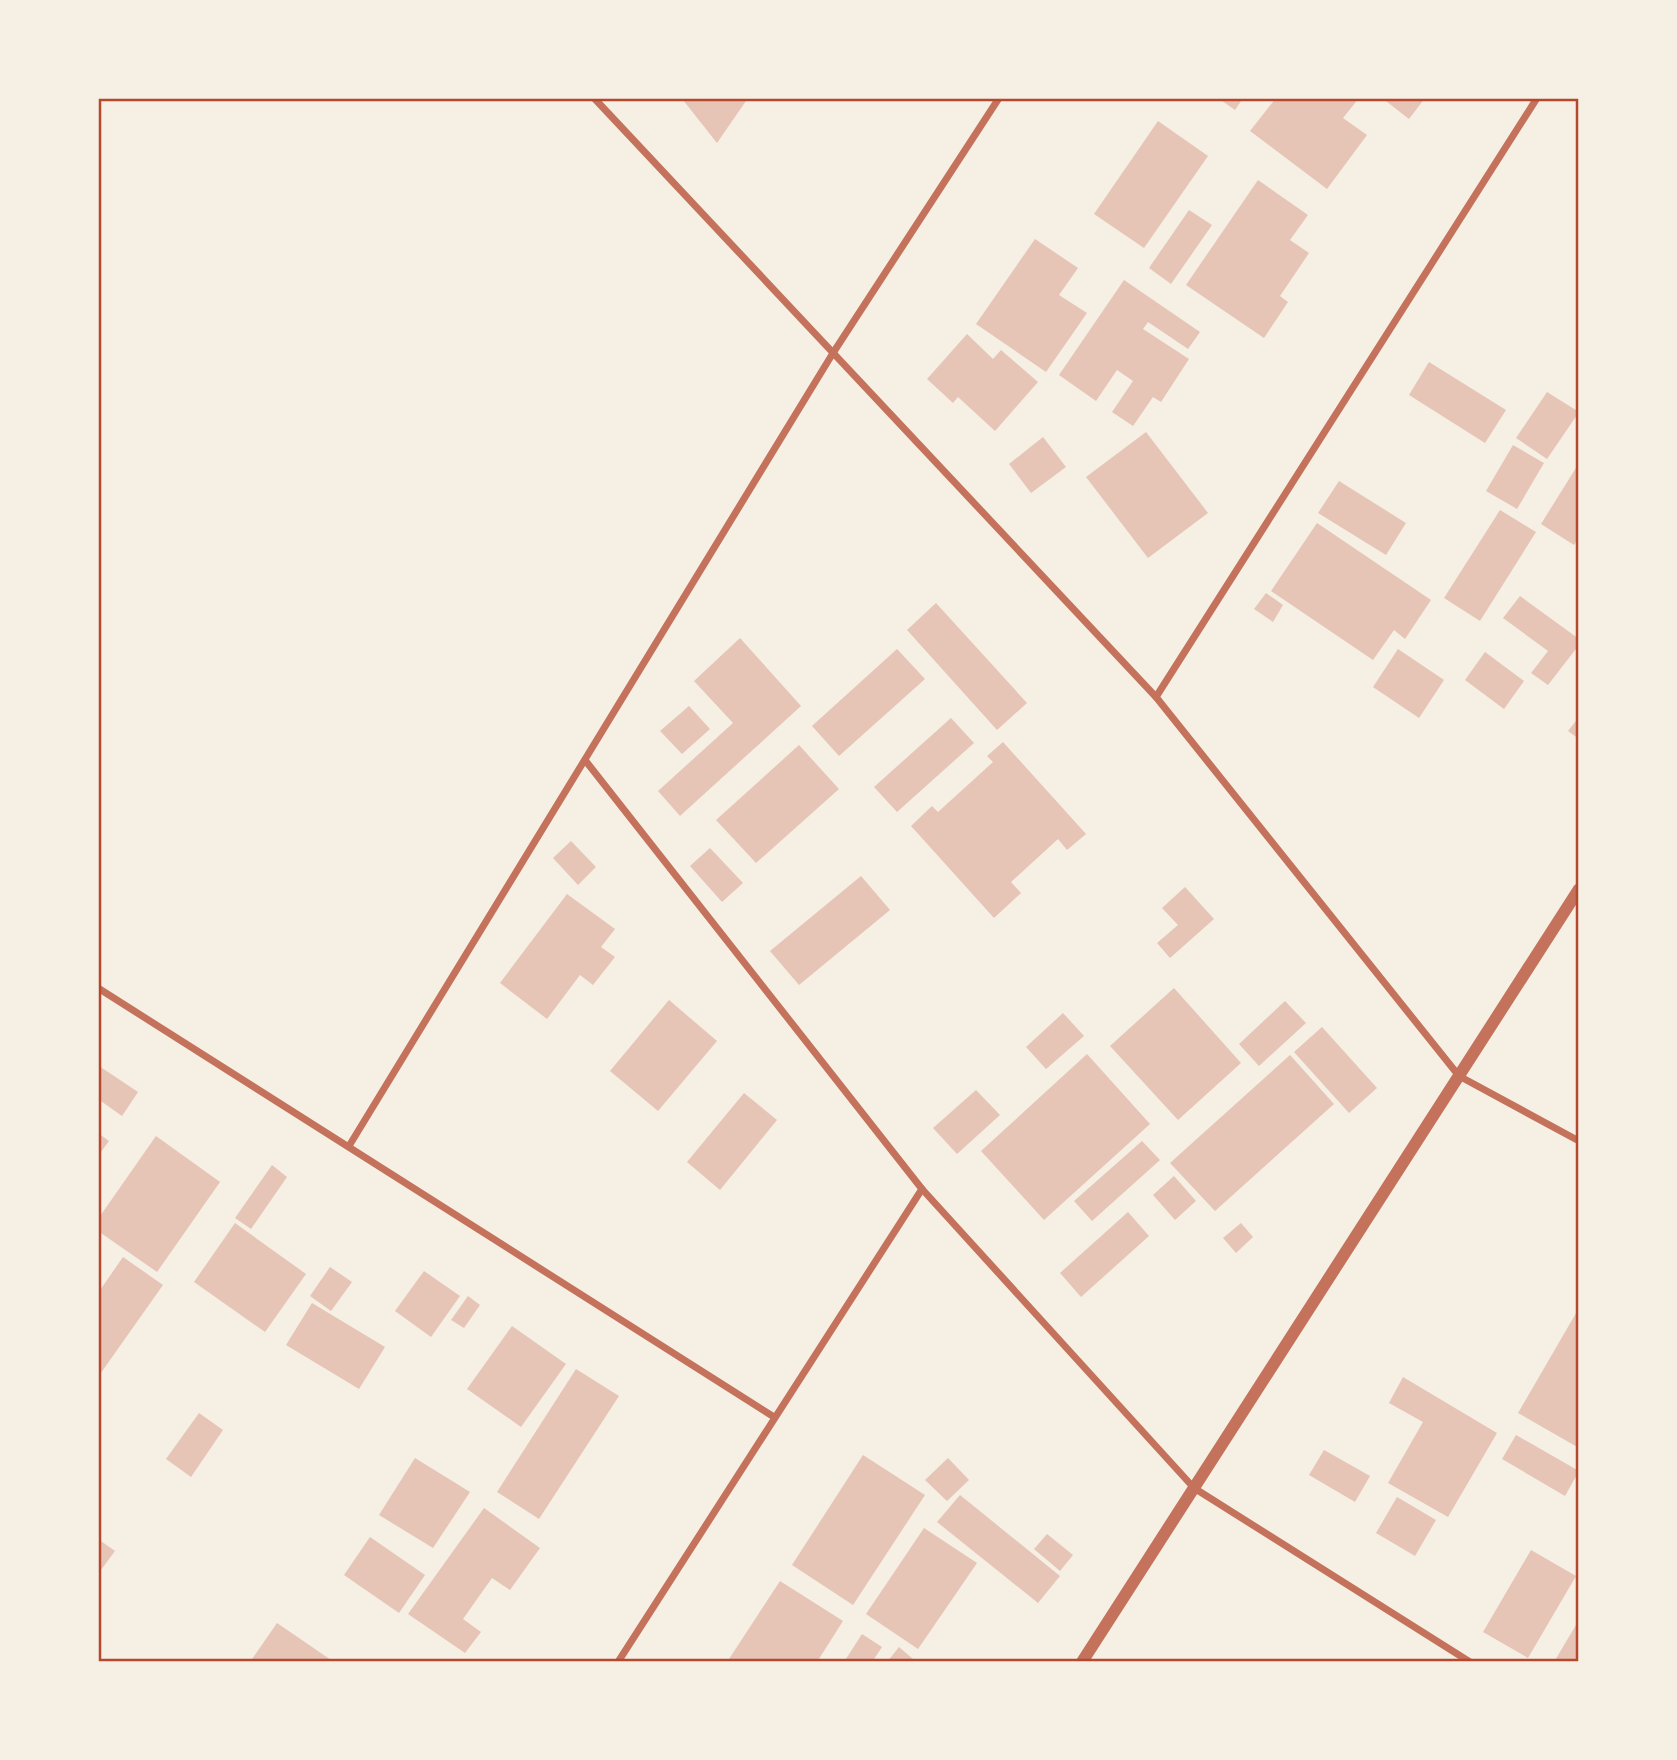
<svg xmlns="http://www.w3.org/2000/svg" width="1677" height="1760" viewBox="0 0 1677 1760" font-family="'Nunito Sans',sans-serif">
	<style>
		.building { fill: #e6c5b7 }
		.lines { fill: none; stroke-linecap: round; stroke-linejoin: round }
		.minor { stroke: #c5725c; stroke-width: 7 }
		.tertiary { stroke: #c5725c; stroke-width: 12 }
		.neatline { fill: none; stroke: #b5482f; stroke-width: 2.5 }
	</style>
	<rect width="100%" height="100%" fill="#f6efe4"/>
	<g class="building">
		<path d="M 685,98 L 748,98 L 717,143 L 683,100 Z"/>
		<path d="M 1218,98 L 1243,98 L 1235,110 Z"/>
		<path d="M 1276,98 L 1359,98 L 1343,118 L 1367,135 L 1327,189 L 1250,131 Z"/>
		<path d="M 1382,98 L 1425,98 L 1409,119 Z"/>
		<path d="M 1158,121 L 1208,156 L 1144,248 L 1094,214 Z"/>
		<path d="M 1258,180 L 1308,215 L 1290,240 L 1309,253 L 1280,296 L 1288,302 L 1264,338 L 1186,285 Z"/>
		<path d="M 1189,210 L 1212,225 L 1171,284 L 1149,268 Z"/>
		<path d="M 1035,239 L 1078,268 L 1059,295 L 1087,313 L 1046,372 L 976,324 Z"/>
		<path d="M 1124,280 L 1200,332 L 1188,349 L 1148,322 L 1143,329 L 1189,359 L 1161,402 L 1153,397 L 1133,426 L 1112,412 L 1133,381 L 1117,370 L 1096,401 L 1059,375 Z"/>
		<path d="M 967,334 L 993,359 L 1001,350 L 1038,382 L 995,431 L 958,397 L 953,403 L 927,379 Z"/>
		<path d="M 1429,362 L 1506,410 L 1485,443 L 1409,395 Z"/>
		<path d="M 1547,392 L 1579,412 L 1547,459 L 1516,438 Z"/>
		<path d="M 1146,432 L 1208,513 L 1148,558 L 1086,477 Z"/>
		<path d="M 1043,437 L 1066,467 L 1031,493 L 1009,464 Z"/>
		<path d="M 1513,445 L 1544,463 L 1517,509 L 1486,491 Z"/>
		<path d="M 1579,463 L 1579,537 L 1574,545 L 1541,524 Z"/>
		<path d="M 1339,481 L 1406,523 L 1386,555 L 1318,513 Z"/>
		<path d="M 1500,510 L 1536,532 L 1480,621 L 1444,598 Z"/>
		<path d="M 1317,523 L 1431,600 L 1405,639 L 1394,630 L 1373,660 L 1271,591 Z"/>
		<path d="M 1266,593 L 1283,605 L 1273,622 L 1254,609 Z"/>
		<path d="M 1520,596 L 1579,639 L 1579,645 L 1548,685 L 1531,673 L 1548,651 L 1503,618 Z"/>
		<path d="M 936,603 L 1027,703 L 997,730 L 907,630 Z"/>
		<path d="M 740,638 L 801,706 L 680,816 L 658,791 L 733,723 L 694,681 Z"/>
		<path d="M 897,649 L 925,679 L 839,756 L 812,726 Z"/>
		<path d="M 1398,649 L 1444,680 L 1419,718 L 1373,687 Z"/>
		<path d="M 1485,652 L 1524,681 L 1504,709 L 1465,680 Z"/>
		<path d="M 689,706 L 710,729 L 682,754 L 660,731 Z"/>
		<path d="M 1579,717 L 1579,739 L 1568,731 Z"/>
		<path d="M 951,718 L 974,743 L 897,812 L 874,787 Z"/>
		<path d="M 1003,742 L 1086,834 L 1067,850 L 1058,839 L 1011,882 L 1021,893 L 994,918 L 911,826 L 932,806 L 938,812 L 993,762 L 987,756 Z"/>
		<path d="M 799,745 L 839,789 L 756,863 L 716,820 Z"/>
		<path d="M 571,841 L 596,867 L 578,885 L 553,858 Z"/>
		<path d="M 710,848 L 743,883 L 722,902 L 690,866 Z"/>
		<path d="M 861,876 L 890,910 L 799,985 L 770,951 Z"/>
		<path d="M 1185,887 L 1214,919 L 1170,958 L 1157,943 L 1178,925 L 1162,908 Z"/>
		<path d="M 567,894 L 615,929 L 601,947 L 615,957 L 593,985 L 580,975 L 547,1019 L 500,983 Z"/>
		<path d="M 1174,988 L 1241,1063 L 1178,1120 L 1110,1046 Z"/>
		<path d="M 669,1000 L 717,1041 L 658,1111 L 610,1071 Z"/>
		<path d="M 1285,1001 L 1306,1023 L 1259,1066 L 1239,1044 Z"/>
		<path d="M 1063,1013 L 1084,1036 L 1046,1069 L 1026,1047 Z"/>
		<path d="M 1322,1027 L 1377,1088 L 1349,1113 L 1294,1052 Z"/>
		<path d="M 1087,1054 L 1150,1124 L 1044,1220 L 981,1151 Z"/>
		<path d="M 1290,1055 L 1334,1104 L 1215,1211 L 1170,1163 Z"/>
		<path d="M 99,1066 L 138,1092 L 122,1116 L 98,1099 Z"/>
		<path d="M 976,1090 L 1000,1115 L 957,1154 L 933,1128 Z"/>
		<path d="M 744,1093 L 777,1120 L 720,1190 L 687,1162 Z"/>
		<path d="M 98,1133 L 109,1141 L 98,1156 Z"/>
		<path d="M 156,1136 L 220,1182 L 157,1272 L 98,1231 L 98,1219 Z"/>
		<path d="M 1142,1141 L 1160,1160 L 1092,1221 L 1074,1201 Z"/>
		<path d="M 272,1165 L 287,1177 L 251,1229 L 235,1218 Z"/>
		<path d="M 1174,1176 L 1196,1201 L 1175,1220 L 1153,1195 Z"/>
		<path d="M 1128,1212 L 1149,1236 L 1081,1297 L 1060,1273 Z"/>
		<path d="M 235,1223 L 306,1274 L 265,1332 L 194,1282 Z"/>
		<path d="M 1241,1223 L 1253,1237 L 1236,1253 L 1223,1238 Z"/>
		<path d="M 123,1257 L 163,1285 L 98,1377 L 98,1293 Z"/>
		<path d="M 330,1267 L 352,1282 L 331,1311 L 310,1296 Z"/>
		<path d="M 424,1271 L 460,1296 L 431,1337 L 395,1311 Z"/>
		<path d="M 468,1296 L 480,1305 L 464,1328 L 451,1320 Z"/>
		<path d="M 312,1303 L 385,1347 L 359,1389 L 286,1345 Z"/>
		<path d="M 1579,1308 L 1579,1448 L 1518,1413 Z"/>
		<path d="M 512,1326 L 566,1364 L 521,1427 L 467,1389 Z"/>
		<path d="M 576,1369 L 619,1396 L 539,1519 L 497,1492 Z"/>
		<path d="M 1403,1377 L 1497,1433 L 1448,1517 L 1388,1483 L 1423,1422 L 1389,1403 Z"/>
		<path d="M 199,1413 L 223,1430 L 191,1477 L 166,1459 Z"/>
		<path d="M 1516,1435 L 1579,1471 L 1565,1496 L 1502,1459 Z"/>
		<path d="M 1324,1450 L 1370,1476 L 1355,1502 L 1309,1475 Z"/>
		<path d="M 863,1455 L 925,1495 L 853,1605 L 792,1565 Z"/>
		<path d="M 415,1458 L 470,1492 L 433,1548 L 379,1515 Z"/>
		<path d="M 948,1458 L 969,1480 L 947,1501 L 925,1480 Z"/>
		<path d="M 960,1495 L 1060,1576 L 1038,1603 L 937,1522 Z"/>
		<path d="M 1397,1497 L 1436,1520 L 1415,1556 L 1376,1533 Z"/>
		<path d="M 484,1508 L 540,1548 L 510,1590 L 492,1578 L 463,1619 L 481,1632 L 465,1653 L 408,1614 Z"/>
		<path d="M 924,1528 L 977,1563 L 918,1649 L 866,1614 Z"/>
		<path d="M 1047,1534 L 1073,1555 L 1060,1571 L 1034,1549 Z"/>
		<path d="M 370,1537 L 425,1575 L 399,1613 L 344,1575 Z"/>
		<path d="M 98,1539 L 115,1551 L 98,1574 Z"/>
		<path d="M 1531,1550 L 1576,1576 L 1528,1658 L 1483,1632 Z"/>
		<path d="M 780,1581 L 843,1621 L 817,1662 L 727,1662 Z"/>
		<path d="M 277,1623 L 334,1662 L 250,1662 Z"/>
		<path d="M 1576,1625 L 1579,1627 L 1579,1662 L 1554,1662 Z"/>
		<path d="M 862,1634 L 882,1647 L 872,1662 L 844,1662 Z"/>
		<path d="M 899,1647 L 913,1659 L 911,1662 L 887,1662 Z"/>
	</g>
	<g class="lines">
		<g class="minor">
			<path d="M 594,98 L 1156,697 L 1459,1076 L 1579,1141"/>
			<path d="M 1156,697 L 1537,98"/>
			<path d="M 585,760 L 922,1189 L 1194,1488 L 1470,1662"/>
			<path d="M 98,988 L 774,1417"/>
			<path d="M 349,1146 L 833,353 L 999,98"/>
			<path d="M 618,1662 L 922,1189"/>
		</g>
		<path class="tertiary" d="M 1082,1662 L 1579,889"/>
	</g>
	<rect width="1677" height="1760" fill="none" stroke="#f6efe4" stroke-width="200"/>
	<rect x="100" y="100" width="1477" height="1560" class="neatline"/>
</svg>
